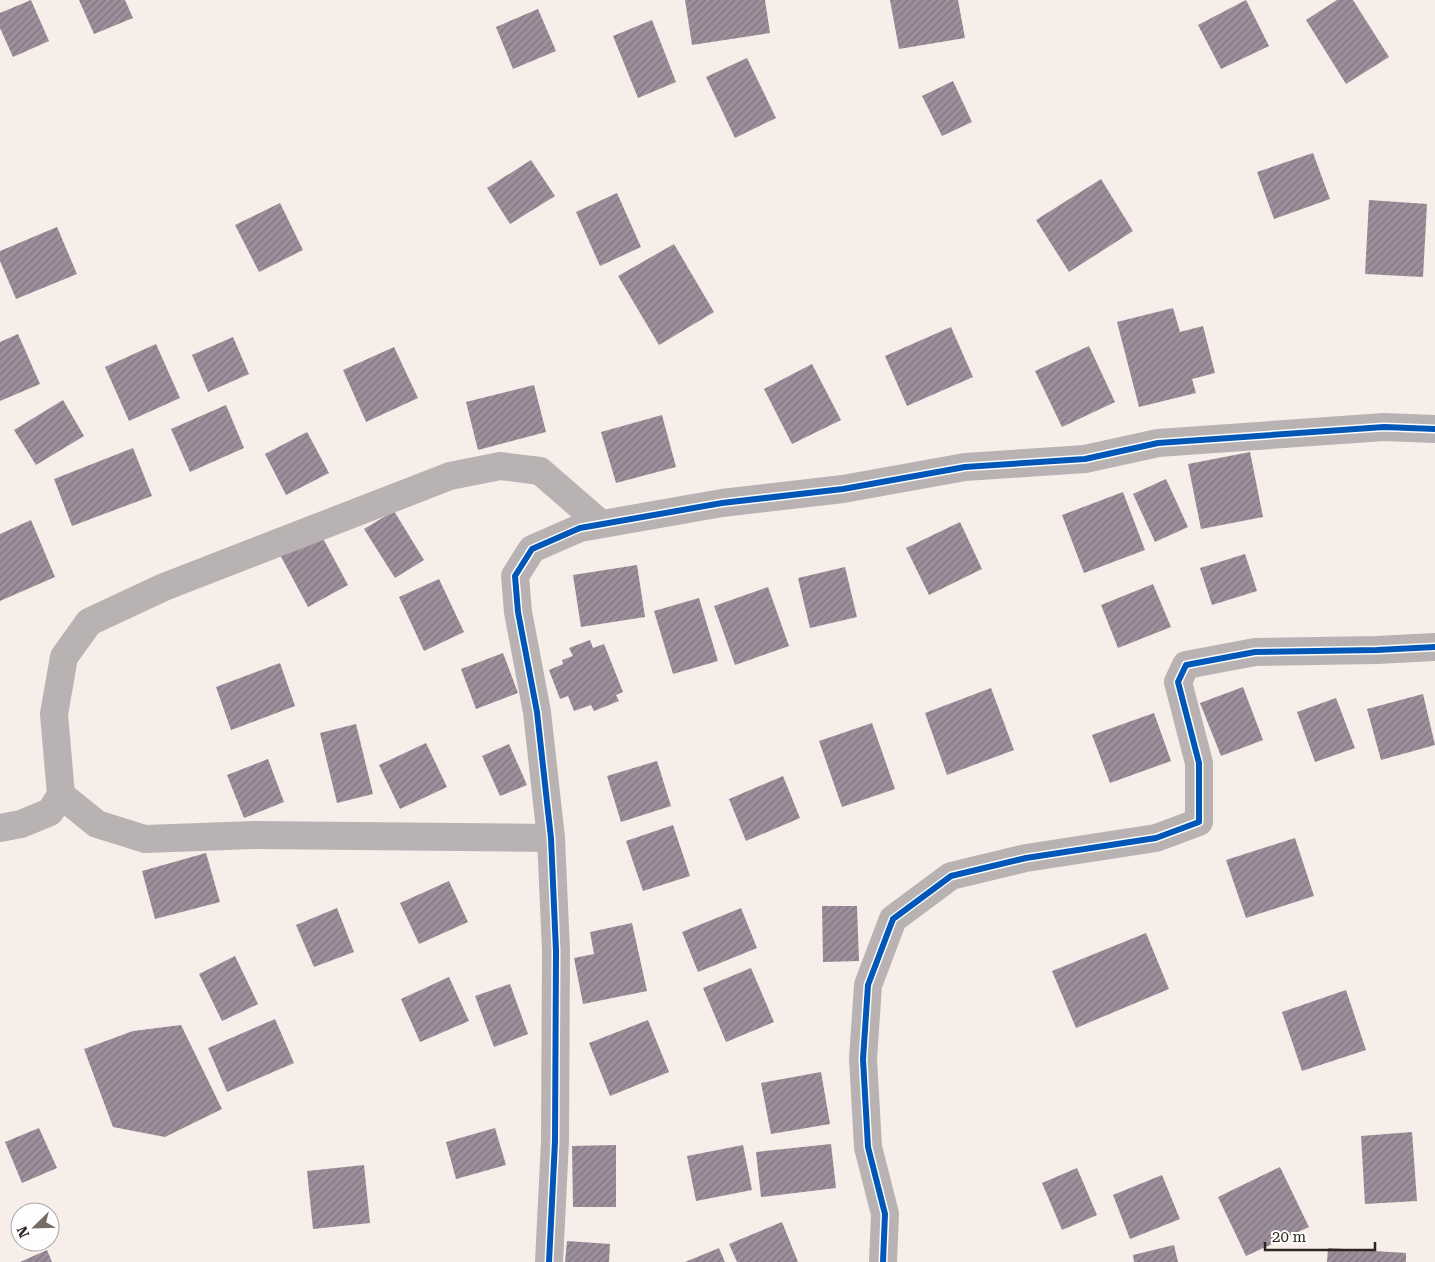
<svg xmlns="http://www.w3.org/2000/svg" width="1435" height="1262" viewBox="0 0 1435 1262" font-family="'Roboto Serif',serif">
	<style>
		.building { fill: url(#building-hatch) }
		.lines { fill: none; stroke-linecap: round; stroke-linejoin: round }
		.minor { stroke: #b8b2b3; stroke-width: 28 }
		.cycleway-casing { stroke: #fdfdfd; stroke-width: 9 }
		.cycleway { stroke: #0057b8; stroke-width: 6 }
	</style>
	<defs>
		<pattern id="building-hatch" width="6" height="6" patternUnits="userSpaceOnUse" patternTransform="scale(1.25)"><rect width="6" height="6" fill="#9d8f9b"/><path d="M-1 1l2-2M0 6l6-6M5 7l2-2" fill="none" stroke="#80757e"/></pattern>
	</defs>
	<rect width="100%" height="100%" fill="#f7eeea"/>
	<g class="building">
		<path d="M 31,0 L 49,41 L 13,57 L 0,28 L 0,13 Z"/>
		<path d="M 79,0 L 125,0 L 133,18 L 94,34 Z"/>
		<path d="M 685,0 L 765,0 L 770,33 L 692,45 Z"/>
		<path d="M 890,0 L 958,0 L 965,38 L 899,49 Z"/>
		<path d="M 1246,0 L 1269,46 L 1221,69 L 1198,25 Z"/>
		<path d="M 1337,0 L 1353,0 L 1389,57 L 1346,84 L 1306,20 Z"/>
		<path d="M 538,9 L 556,51 L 513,69 L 496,27 Z"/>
		<path d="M 652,20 L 676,82 L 638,98 L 613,36 Z"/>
		<path d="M 747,58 L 776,118 L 735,138 L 706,77 Z"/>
		<path d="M 953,81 L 972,122 L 942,136 L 922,96 Z"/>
		<path d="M 1313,153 L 1330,199 L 1274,219 L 1257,172 Z"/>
		<path d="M 531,160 L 555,196 L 510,224 L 487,188 Z"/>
		<path d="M 1101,179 L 1133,231 L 1069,272 L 1036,220 Z"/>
		<path d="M 617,193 L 641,247 L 600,266 L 576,212 Z"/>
		<path d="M 1369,200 L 1427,204 L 1423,277 L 1365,274 Z"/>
		<path d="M 280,203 L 303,250 L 259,272 L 235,225 Z"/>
		<path d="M 57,227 L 77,274 L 16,299 L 0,261 L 0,251 Z"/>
		<path d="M 674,244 L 714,312 L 659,345 L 618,276 Z"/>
		<path d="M 1173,308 L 1180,332 L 1203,326 L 1215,373 L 1192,379 L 1196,393 L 1139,407 L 1117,322 Z"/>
		<path d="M 951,327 L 973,377 L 907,406 L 885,356 Z"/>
		<path d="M 18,334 L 40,384 L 0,401 L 0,342 Z"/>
		<path d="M 233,337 L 249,374 L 208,392 L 192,355 Z"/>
		<path d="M 156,344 L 180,398 L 129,421 L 105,367 Z"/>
		<path d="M 1089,346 L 1115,402 L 1062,427 L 1035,371 Z"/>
		<path d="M 394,347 L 418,398 L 366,422 L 343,370 Z"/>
		<path d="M 812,364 L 841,420 L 792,444 L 764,389 Z"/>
		<path d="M 534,385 L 546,432 L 478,450 L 466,402 Z"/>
		<path d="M 63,400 L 84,436 L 36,465 L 14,430 Z"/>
		<path d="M 226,405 L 244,448 L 190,472 L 171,429 Z"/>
		<path d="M 662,415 L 676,467 L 616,483 L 601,432 Z"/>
		<path d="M 307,432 L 329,473 L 286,495 L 265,454 Z"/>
		<path d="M 133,448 L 152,496 L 72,526 L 54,479 Z"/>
		<path d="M 1250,452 L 1263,517 L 1201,529 L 1188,464 Z"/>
		<path d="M 1166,479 L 1188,527 L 1155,542 L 1133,494 Z"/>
		<path d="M 1123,492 L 1145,550 L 1084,573 L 1062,515 Z"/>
		<path d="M 394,511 L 424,560 L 395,578 L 364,529 Z"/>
		<path d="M 31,520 L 55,577 L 0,601 L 0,534 Z"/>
		<path d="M 960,522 L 982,569 L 929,595 L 906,548 Z"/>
		<path d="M 319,531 L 348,585 L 308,607 L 279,553 Z"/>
		<path d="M 1245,554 L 1257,591 L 1212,605 L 1200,568 Z"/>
		<path d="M 637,565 L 645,617 L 581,627 L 573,575 Z"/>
		<path d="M 845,567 L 857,617 L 810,628 L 798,578 Z"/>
		<path d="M 439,579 L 464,632 L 424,651 L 399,597 Z"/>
		<path d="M 1153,584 L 1171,627 L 1118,648 L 1101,605 Z"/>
		<path d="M 768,587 L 789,646 L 735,665 L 714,606 Z"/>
		<path d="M 699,598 L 718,661 L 673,674 L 654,611 Z"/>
		<path d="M 590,640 L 593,648 L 604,644 L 623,692 L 616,695 L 619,701 L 594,711 L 591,705 L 574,711 L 568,696 L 560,699 L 549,670 L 563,664 L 562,660 L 573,656 L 569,648 Z"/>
		<path d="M 503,653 L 518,693 L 476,709 L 461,669 Z"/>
		<path d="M 280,663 L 295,706 L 231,730 L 216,687 Z"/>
		<path d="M 1243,687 L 1263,740 L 1221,756 L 1200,703 Z"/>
		<path d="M 991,688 L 1014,750 L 947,775 L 925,713 Z"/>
		<path d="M 1423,694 L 1435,745 L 1381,760 L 1367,709 Z"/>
		<path d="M 1336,698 L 1355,748 L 1315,762 L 1297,712 Z"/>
		<path d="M 1154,713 L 1171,761 L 1110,783 L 1092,735 Z"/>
		<path d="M 872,723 L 895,789 L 842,807 L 819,741 Z"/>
		<path d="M 356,724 L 373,794 L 337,803 L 320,733 Z"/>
		<path d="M 426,743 L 447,787 L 400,809 L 379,765 Z"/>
		<path d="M 509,744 L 527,785 L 500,796 L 482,756 Z"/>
		<path d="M 268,759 L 284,802 L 244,818 L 227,775 Z"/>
		<path d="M 657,761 L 671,806 L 621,822 L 607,776 Z"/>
		<path d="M 783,776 L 800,818 L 746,841 L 729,799 Z"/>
		<path d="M 673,825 L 690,876 L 643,891 L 626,841 Z"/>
		<path d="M 1295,838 L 1314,896 L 1246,918 L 1226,860 Z"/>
		<path d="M 206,853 L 220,902 L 155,919 L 142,871 Z"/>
		<path d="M 449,881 L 468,922 L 419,944 L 400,903 Z"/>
		<path d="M 822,906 L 857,906 L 859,961 L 823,962 Z"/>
		<path d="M 337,908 L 354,952 L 314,967 L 296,925 Z"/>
		<path d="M 741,908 L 757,948 L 698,972 L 682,932 Z"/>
		<path d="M 632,923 L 647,991 L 583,1004 L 574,958 L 594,954 L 590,932 Z"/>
		<path d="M 1146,933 L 1169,989 L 1076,1028 L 1052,971 Z"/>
		<path d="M 235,956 L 258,1004 L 222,1021 L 199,974 Z"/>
		<path d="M 751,968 L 774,1022 L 726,1042 L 703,988 Z"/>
		<path d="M 449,977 L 469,1021 L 420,1042 L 401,999 Z"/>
		<path d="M 510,984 L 528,1034 L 494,1047 L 475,996 Z"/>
		<path d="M 1346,990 L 1366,1050 L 1302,1071 L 1282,1012 Z"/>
		<path d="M 275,1019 L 294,1063 L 227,1092 L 208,1048 Z"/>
		<path d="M 648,1020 L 669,1072 L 610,1096 L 589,1043 Z"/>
		<path d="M 181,1025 L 222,1109 L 165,1137 L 113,1127 L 84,1049 L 133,1031 Z"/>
		<path d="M 821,1072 L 830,1124 L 771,1134 L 761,1083 Z"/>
		<path d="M 39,1128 L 57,1168 L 22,1183 L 5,1142 Z"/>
		<path d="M 495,1128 L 506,1165 L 456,1179 L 446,1142 Z"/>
		<path d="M 1412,1132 L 1417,1201 L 1365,1204 L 1361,1136 Z"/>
		<path d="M 831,1144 L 836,1188 L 761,1197 L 756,1152 Z"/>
		<path d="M 616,1145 L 616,1207 L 573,1207 L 572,1146 Z"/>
		<path d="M 743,1145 L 752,1190 L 696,1201 L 687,1156 Z"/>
		<path d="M 364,1165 L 370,1223 L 313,1229 L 307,1171 Z"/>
		<path d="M 1280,1167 L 1309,1227 L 1246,1256 L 1218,1197 Z"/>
		<path d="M 1077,1168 L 1097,1215 L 1062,1230 L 1042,1183 Z"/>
		<path d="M 1162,1175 L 1180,1219 L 1130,1239 L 1113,1195 Z"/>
		<path d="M 782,1222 L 798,1262 L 737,1262 L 729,1244 Z"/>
		<path d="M 567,1241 L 610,1244 L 609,1262 L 565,1262 Z"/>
		<path d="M 1174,1245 L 1178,1262 L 1134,1262 L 1133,1255 Z"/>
		<path d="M 719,1248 L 725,1262 L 685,1262 Z"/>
		<path d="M 1328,1248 L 1406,1253 L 1406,1262 L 1327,1262 Z"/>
		<path d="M 47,1250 L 52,1262 L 20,1262 Z"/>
	</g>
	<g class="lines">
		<g class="minor">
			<path d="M 61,795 L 54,714 L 64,657 L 89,622 L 164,587 L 450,476 L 500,466 L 540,471 L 601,524"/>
			<path d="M 0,828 L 21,824 L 50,812 L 61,795 L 97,824 L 145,839 L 254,835 L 551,838"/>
			<path d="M 549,1262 L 555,1141 L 556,951 L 551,838 L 537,712 L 518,612 L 515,576 L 532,549 L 580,528 L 722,503 L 843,489 L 965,467 L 1085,459 L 1158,443 L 1384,427 L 1435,429"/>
			<path d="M 883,1262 L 885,1214 L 868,1147 L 863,1059 L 868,985 L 893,919 L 951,876 L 1026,858 L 1156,838 L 1199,822 L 1199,763 L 1178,682 L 1186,665 L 1255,652 L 1377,650 L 1435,647"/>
		</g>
		<defs>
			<g id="cycleway">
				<path d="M 549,1262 L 555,1141 L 556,951 L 551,838 L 537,712 L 518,612 L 515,576 L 532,549 L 580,528 L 722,503 L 843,489 L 965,467 L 1085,459 L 1158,443 L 1384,427 L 1435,429"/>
				<path d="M 883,1262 L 885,1214 L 868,1147 L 863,1059 L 868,985 L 893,919 L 951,876 L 1026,858 L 1156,838 L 1199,822 L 1199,763 L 1178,682 L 1186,665 L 1255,652 L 1377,650 L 1435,647"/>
			</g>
		</defs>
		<use href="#cycleway" class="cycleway-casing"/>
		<use href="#cycleway" class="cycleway"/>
	</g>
	<g transform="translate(35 1227) rotate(247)"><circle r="24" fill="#fdfdfd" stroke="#aba7a5"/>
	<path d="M0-4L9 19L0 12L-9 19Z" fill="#756b67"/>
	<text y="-8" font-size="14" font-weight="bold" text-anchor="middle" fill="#2f2520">N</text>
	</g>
	<path d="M1265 1242v8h110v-8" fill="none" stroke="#2f2520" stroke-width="2.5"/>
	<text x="1272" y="1242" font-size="15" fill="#2f2520" stroke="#fdfdfd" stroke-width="4" paint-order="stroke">20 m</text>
</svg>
